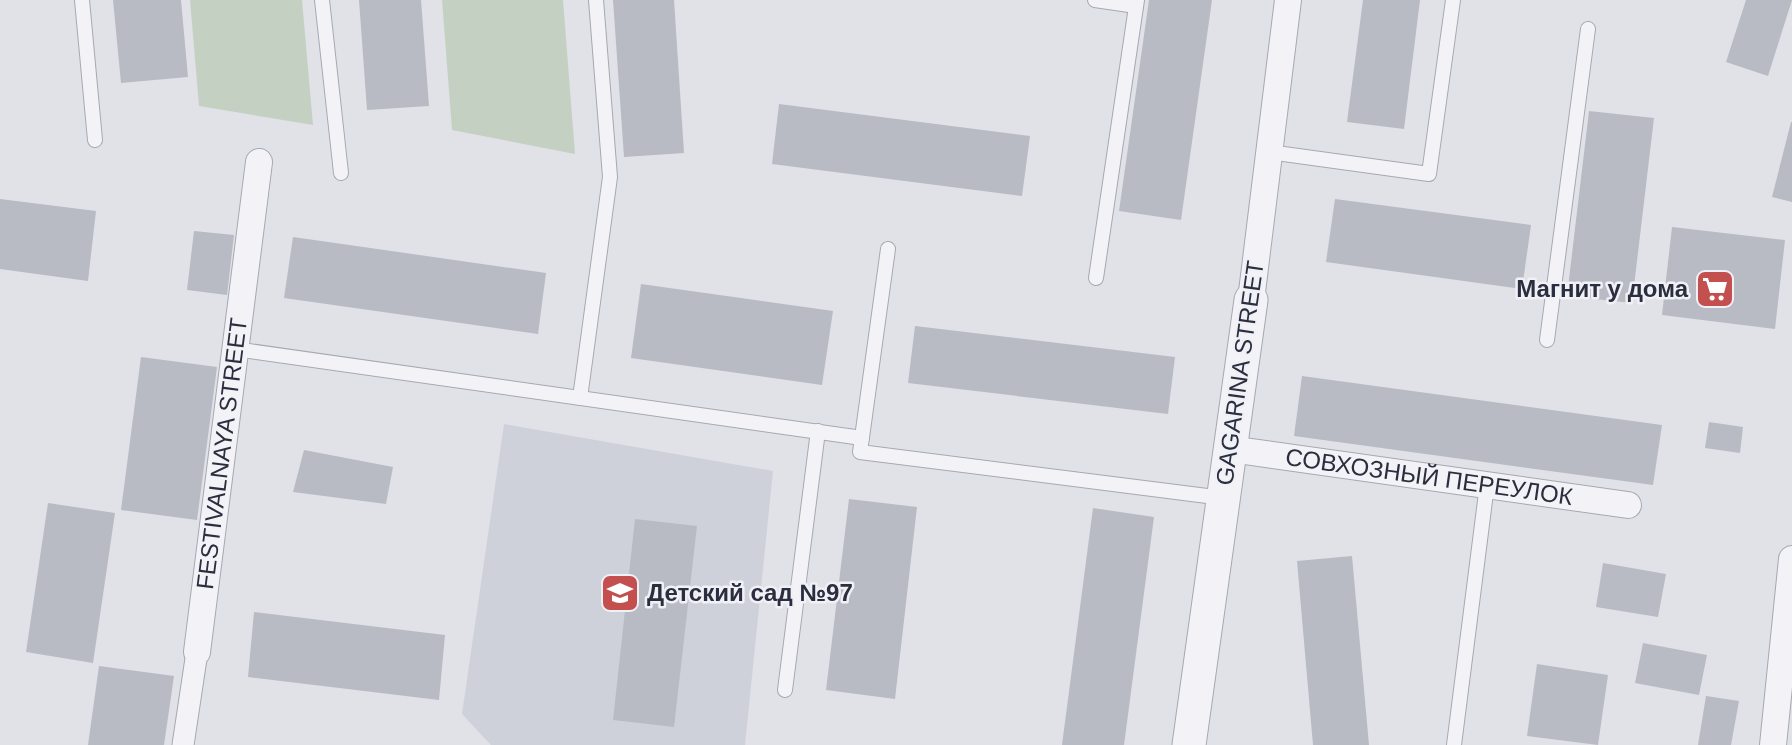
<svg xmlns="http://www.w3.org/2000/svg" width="1792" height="745" viewBox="0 0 1792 745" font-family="Helvetica,sans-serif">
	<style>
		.built { fill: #cfd1da }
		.green { fill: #c4d1c2 }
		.building { fill: #b8bbc4 }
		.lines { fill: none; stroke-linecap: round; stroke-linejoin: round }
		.service-casing { stroke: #a6a8b2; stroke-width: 16 }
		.pedestrian-casing { stroke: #a6a8b2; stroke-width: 23 }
		.minor-casing { stroke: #a6a8b2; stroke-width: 28 }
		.tertiary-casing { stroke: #a6a8b2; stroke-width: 35 }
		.service { stroke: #f3f3f7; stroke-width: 14 }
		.pedestrian { stroke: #f3f3f7; stroke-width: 21 }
		.minor { stroke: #f3f3f7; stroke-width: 26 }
		.tertiary { stroke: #f3f3f7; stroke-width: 33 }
		.labels { text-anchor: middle; stroke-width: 5; stroke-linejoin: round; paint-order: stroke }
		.poi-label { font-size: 24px; font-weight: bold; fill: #2a2e3e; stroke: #f0f1f6; text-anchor: end }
		.street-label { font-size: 24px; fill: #2a2e3e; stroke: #f0f1f6 }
	</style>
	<rect width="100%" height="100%" fill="#e0e2e8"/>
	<path class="built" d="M 504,424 L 773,471 L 745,745 L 491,745 L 462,714 Z"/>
	<g class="green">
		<path d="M 190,0 L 302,0 L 313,125 L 199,106 Z"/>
		<path d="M 442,0 L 563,0 L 575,154 L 452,130 Z"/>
	</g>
	<g class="building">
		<path d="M 113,0 L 181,0 L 188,77 L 121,83 Z"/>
		<path d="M 359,0 L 421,0 L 429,106 L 367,110 Z"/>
		<path d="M 613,0 L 674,0 L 684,153 L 624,157 Z"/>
		<path d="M 1149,0 L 1212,0 L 1181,220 L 1119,211 Z"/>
		<path d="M 1363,0 L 1420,0 L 1404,129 L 1347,122 Z"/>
		<path d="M 1746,0 L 1792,0 L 1768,76 L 1726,62 Z"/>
		<path d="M 779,104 L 1030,136 L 1022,196 L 772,164 Z"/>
		<path d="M 1589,111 L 1654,118 L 1632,303 L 1567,296 Z"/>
		<path d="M 1791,122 L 1792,122 L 1792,202 L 1772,197 Z"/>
		<path d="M 0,199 L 96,211 L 88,281 L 0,269 Z"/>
		<path d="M 1335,199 L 1531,225 L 1522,289 L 1326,262 Z"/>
		<path d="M 1672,227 L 1785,240 L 1775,329 L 1662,315 Z"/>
		<path d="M 194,231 L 234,235 L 227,295 L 187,290 Z"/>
		<path d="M 293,237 L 546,273 L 538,334 L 284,298 Z"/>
		<path d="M 641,284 L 833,311 L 822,385 L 631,358 Z"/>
		<path d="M 915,326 L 1175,357 L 1168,414 L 908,383 Z"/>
		<path d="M 141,357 L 217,367 L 197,520 L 121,510 Z"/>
		<path d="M 1302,376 L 1662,425 L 1653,485 L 1294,436 Z"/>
		<path d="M 1709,422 L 1743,427 L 1740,453 L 1705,448 Z"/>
		<path d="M 304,450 L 393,467 L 386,504 L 293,492 Z"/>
		<path d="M 849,499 L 917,507 L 895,699 L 826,690 Z"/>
		<path d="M 48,503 L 115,513 L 93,663 L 26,652 Z"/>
		<path d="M 1093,508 L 1154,517 L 1124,745 L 1062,745 Z"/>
		<path d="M 635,519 L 697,526 L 674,727 L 613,720 Z"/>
		<path d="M 1352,556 L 1369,745 L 1313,745 L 1297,561 Z"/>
		<path d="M 1603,563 L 1666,574 L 1658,617 L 1596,607 Z"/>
		<path d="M 254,612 L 445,635 L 439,700 L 248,677 Z"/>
		<path d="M 1643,643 L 1707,655 L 1699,695 L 1635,683 Z"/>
		<path d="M 1537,664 L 1608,675 L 1598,745 L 1527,736 Z"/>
		<path d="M 99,666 L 174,676 L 164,745 L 88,745 Z"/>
		<path d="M 1706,696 L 1739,701 L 1731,745 L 1698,745 Z"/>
	</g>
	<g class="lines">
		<defs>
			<g id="service">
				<path d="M 82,0 L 95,140"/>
				<path d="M 322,0 L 341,173"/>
				<path d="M 1095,0 L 1136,6"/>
				<path d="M 1269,152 L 1429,174 L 1453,0"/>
				<path d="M 888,249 L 860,452 L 1223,498"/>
				<path d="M 1096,278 L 1137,0"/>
				<path d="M 1547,340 L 1588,29"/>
				<path d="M 235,349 L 862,438"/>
				<path d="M 580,398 L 610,177 L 596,0"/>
				<path d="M 785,690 L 818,431"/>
				<path d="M 1454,745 L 1487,485"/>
			</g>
			<path id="pedestrian" d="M 183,745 L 197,652"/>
			<g id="minor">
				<path d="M 1251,300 L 1288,0"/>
				<path id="s1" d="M 1230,449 L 1628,505"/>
				<path id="s2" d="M 197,652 L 259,162"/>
				<path d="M 1773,745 L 1792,559"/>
			</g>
			<path id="tertiary" d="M 1189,745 L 1251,300"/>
		</defs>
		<use href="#service" class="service-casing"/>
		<use href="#pedestrian" class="pedestrian-casing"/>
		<use href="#minor" class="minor-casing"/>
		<use href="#tertiary" class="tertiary-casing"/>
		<use href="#service" class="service"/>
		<use href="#pedestrian" class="pedestrian"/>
		<use href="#minor" class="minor"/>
		<use href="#tertiary" class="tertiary"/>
	</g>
	<defs>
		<symbol id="supermarket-square" viewBox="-11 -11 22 22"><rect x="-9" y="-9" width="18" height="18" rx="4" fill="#c34f4f" stroke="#f0f1f6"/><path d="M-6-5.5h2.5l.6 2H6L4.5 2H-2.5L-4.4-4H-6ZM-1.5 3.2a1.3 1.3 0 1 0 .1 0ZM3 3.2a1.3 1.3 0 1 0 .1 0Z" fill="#fff"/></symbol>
		<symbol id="school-square" viewBox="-11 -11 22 22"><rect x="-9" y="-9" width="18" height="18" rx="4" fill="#c34f4f" stroke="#f0f1f6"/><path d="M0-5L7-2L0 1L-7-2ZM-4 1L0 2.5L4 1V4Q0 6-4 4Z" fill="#fff"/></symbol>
	</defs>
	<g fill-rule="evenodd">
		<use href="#supermarket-square" x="1693" y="267" width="44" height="44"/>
		<use href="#school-square" x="598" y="571" width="44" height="44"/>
	</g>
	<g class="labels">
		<g class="poi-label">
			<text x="1688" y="297">Магнит у дома</text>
			<text x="647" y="601" text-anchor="start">Детский сад №97</text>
		</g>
		<g class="street-label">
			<text transform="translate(1240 373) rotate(-82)" y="8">GAGARINA STREET</text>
			<text dy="8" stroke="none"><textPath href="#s2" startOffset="200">FESTIVALNAYA STREET</textPath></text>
			<text dy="8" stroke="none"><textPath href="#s1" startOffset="201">СОВХОЗНЫЙ ПЕРЕУЛОК</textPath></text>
		</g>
	</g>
</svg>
